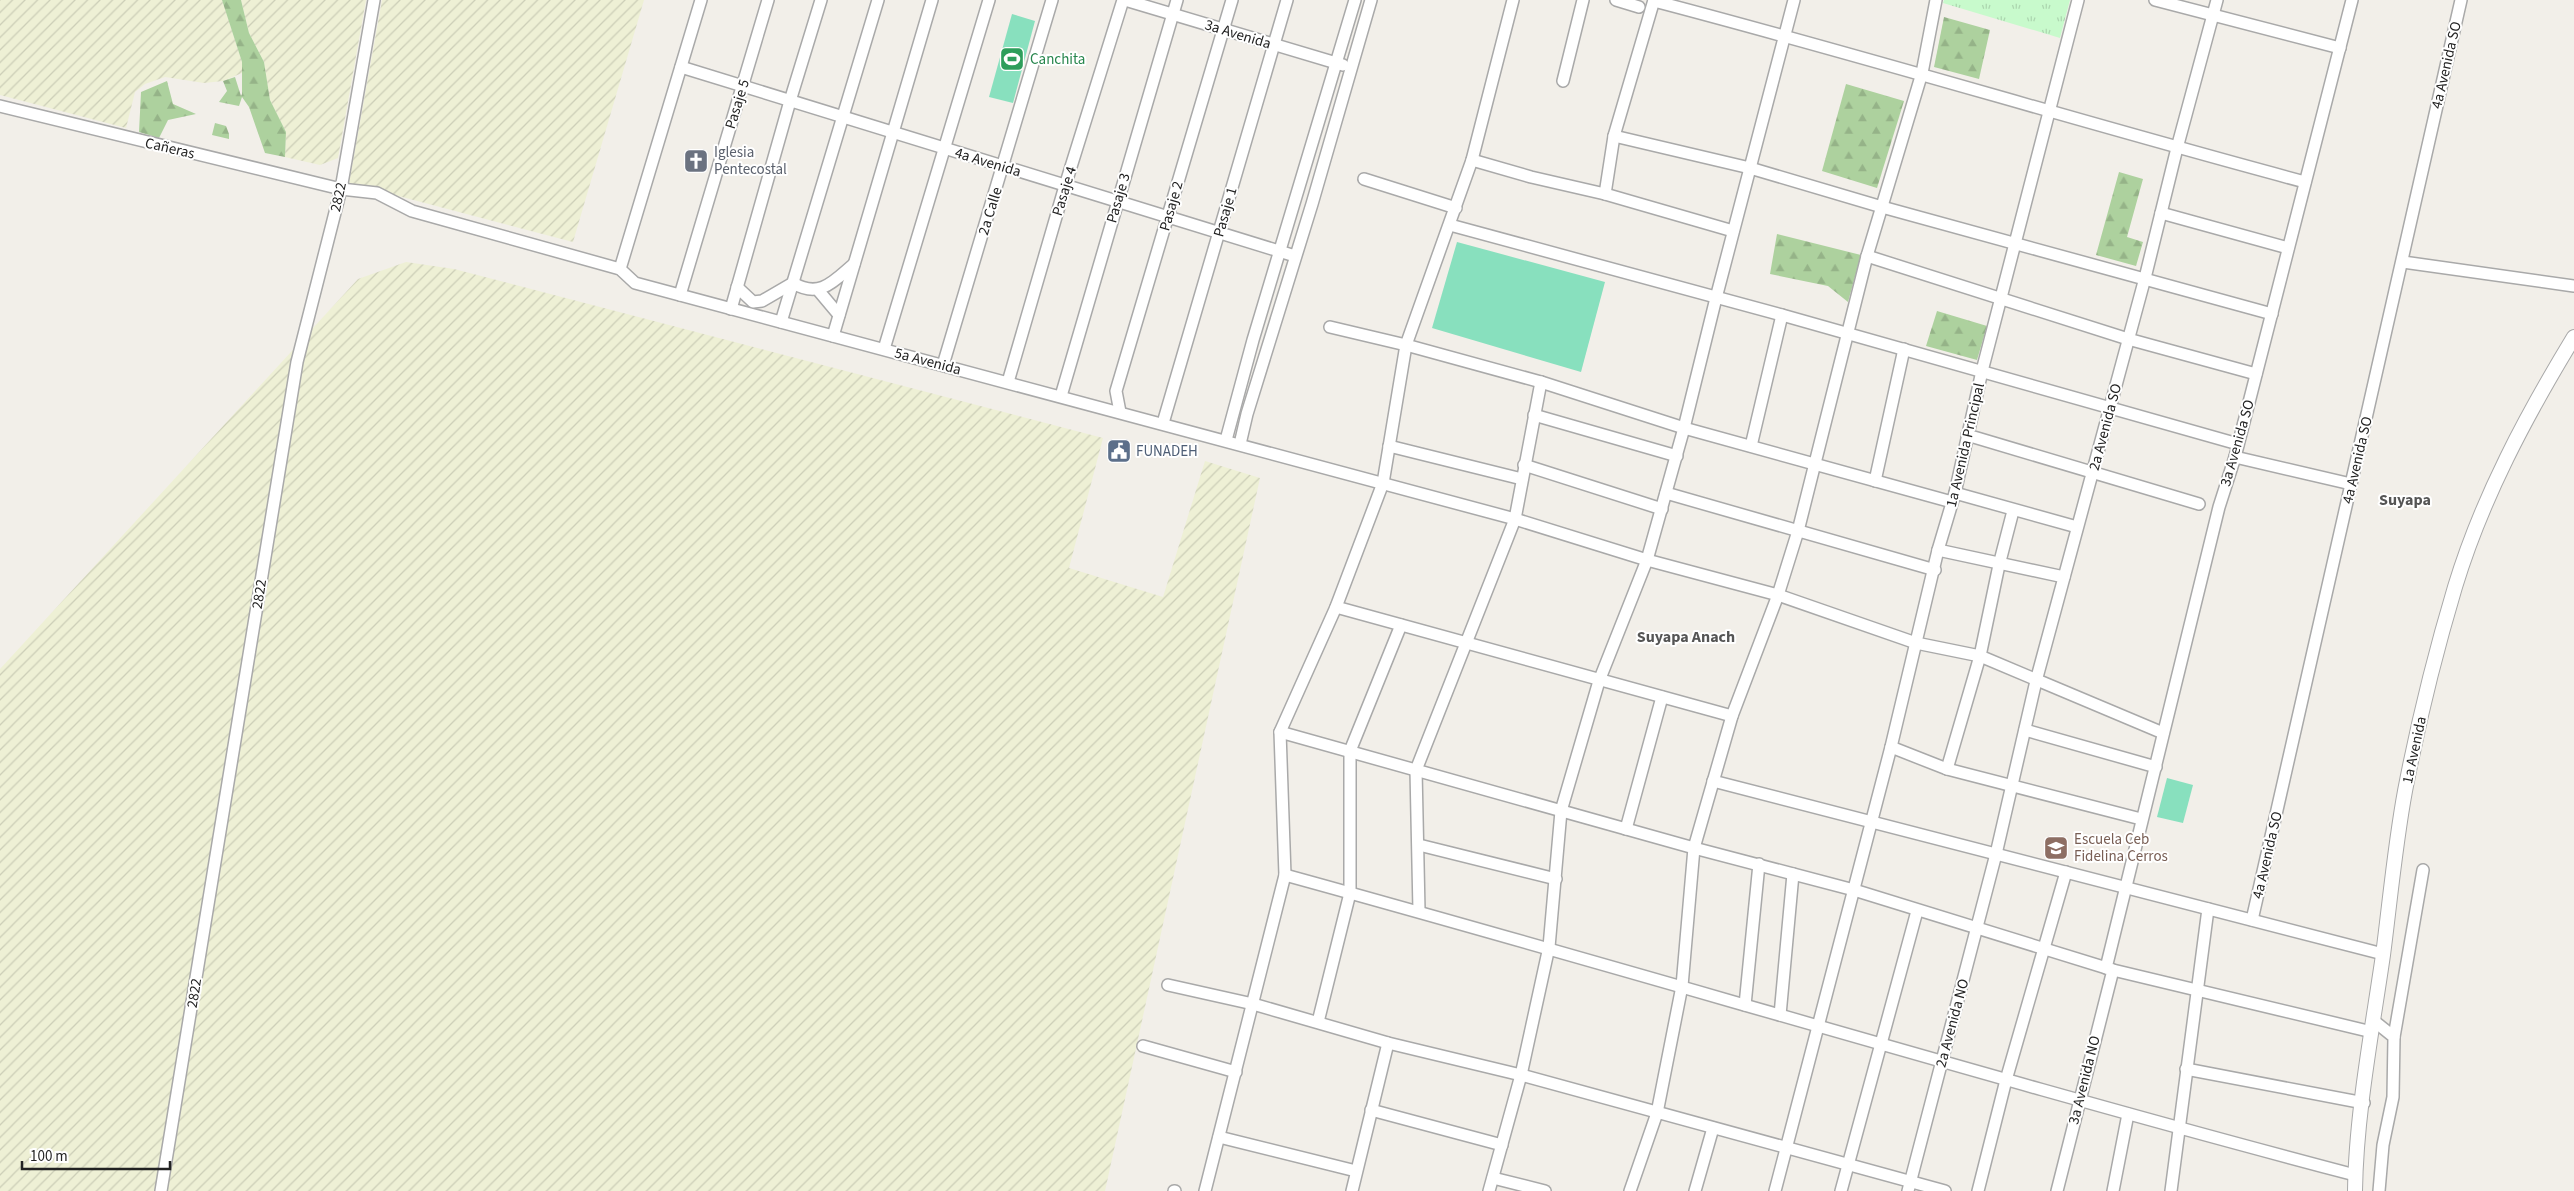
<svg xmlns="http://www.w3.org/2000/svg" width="2574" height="1191" viewBox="0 0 2574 1191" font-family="'Source Sans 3',sans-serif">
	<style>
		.farmland { fill: url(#farmland-furrows) }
		.forest { fill: url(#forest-firs) }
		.park { fill: url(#park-tufts) }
		.pitch { fill: #88e0be }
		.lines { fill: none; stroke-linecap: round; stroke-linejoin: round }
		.minor-casing { stroke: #a9a9a9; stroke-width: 14 }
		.tertiary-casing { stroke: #a9a9a9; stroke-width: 16 }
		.minor { stroke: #fff; stroke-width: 11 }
		.tertiary { stroke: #fff; stroke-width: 14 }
		.labels { text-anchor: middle; stroke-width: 4; stroke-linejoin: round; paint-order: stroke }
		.street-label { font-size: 15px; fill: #222; stroke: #fff }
		.leisure-label { font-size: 15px; fill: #27864d; stroke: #fff; text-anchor: start }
		.worship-label { font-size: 15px; fill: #5b616d; stroke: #fff; text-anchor: start }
		.service-label { font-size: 15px; fill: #4e5e75; stroke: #fff; text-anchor: start }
		.education-label { font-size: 15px; fill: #785e54; stroke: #fff; text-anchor: start }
		.neighbourhood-label { font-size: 16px; font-weight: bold; fill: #555; stroke: #fff }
	</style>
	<defs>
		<pattern id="farmland-furrows" width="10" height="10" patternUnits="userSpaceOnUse" patternTransform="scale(1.25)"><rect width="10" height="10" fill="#eef0d5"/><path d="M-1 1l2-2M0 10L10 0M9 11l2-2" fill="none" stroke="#ccceb7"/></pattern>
		<pattern id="forest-firs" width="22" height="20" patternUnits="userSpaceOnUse" patternTransform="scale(1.25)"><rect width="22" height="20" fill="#add19e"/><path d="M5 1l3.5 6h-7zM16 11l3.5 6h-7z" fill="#95b388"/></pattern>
		<pattern id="park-tufts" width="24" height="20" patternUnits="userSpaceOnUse" patternTransform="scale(1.25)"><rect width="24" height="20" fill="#c8facc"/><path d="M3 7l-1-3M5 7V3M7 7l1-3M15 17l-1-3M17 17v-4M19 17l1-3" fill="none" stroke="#acd6af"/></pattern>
	</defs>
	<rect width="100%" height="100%" fill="#f2efe9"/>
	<g class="farmland">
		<path d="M 0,0 L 222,0 L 242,62 L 242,73 L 223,81 L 204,83 L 165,77 L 145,84 L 135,92 L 126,128 L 0,95 Z"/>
		<path d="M 241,0 L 366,0 L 338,158 L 320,165 L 285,157 L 286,132 L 270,100 L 264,62 L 249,33 Z"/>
		<path d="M 382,0 L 644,0 L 573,242 L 349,183 Z"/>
		<path d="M 406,262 L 454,269 L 1103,438 L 1069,568 L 1163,597 L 1205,461 L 1260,478 L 1105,1191 L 0,1191 L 0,669 L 358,279 Z"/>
	</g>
	<g class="forest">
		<path d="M 222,0 L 241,0 L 249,33 L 264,62 L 270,100 L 286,132 L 285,157 L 265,153 L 249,107 L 242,97 L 239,106 L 219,102 L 227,91 L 223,81 L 235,77 L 241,96 L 242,94 L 242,62 Z"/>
		<path d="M 1944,17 L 1990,30 L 1979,79 L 1934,67 Z"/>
		<path d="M 167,81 L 173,104 L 196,114 L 168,120 L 159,138 L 139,132 L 141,92 Z"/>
		<path d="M 1846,84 L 1904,101 L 1877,188 L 1822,171 Z"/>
		<path d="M 215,123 L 226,126 L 229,134 L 229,139 L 212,135 Z"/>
		<path d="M 2119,172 L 2143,179 L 2127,237 L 2143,242 L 2136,266 L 2096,255 Z"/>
		<path d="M 1777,234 L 1861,255 L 1848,302 L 1828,286 L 1770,274 Z"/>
		<path d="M 1937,311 L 1987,326 L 1977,360 L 1926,346 Z"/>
	</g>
	<path class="park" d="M 1944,0 L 2070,0 L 2060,38 L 1943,3 Z"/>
	<g class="pitch">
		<path d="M 1012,14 L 1035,21 L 1013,103 L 989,97 Z"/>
		<path d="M 1457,242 L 1605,282 L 1581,372 L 1432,328 Z"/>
		<path d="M 2167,778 L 2193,785 L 2183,823 L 2157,817 Z"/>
	</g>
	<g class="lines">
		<defs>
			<g id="minor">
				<path d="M 1125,0 L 1343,65"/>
				<path d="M 1616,0 L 1639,7"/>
				<path d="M 2155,0 L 2340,48"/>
				<path d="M 1654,1 C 1872,58 2087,124 2305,182"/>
				<path d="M 681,67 L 1295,256"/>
				<path d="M 1563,81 L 1583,0"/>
				<path d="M 0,106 L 341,189 L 377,193 L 412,211 L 620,269 L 635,283 L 1515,519 L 1647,560 L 1778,595 L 1916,643 L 1980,656 L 2163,733"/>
				<path d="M 1614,136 L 1750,168 L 1882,207 L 2272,314"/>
				<path d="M 1472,160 L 1531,177 L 1605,194 L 1733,231"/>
				<path d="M 1364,179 L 1456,208"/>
				<path d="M 1605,194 L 1614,136 L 1654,0"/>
				<path d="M 2161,213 L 2288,248"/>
				<path d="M 1450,225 L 1782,315 L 2238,444"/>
				<path d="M 1867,256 L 2128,339 L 2256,374"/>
				<path d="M 2403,262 L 2574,286"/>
				<path d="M 620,269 L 701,0"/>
				<path d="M 737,287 L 753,302 L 762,301 L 793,283 C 820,299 834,281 854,264"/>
				<path d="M 818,290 L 839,315"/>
				<path d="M 680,295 L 768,0"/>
				<path d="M 731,309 L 790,101 L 821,0"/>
				<path d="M 781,322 L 878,0"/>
				<path d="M 1330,327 L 1406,345 L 1541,382 L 1684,428 L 1952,502"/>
				<path d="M 833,336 L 932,0"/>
				<path d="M 884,349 L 989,0"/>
				<path d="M 943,365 L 1052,0"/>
				<path d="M 1008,382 L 1065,186 L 1123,0"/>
				<path d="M 1061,396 L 1177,0"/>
				<path d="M 1120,412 L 1116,391 L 1232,0"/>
				<path d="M 1534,415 L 1677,456"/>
				<path d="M 1163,423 L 1287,0"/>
				<path d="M 1967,435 L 2199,504"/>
				<path d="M 1226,440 L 1253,340 L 1355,0"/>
				<path d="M 1240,444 L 1247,414 L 1312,204 L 1371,0"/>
				<path d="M 1389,446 L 1522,479"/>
				<path d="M 1751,446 L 1782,315"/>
				<path d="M 2235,457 L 2351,484"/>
				<path d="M 1524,465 L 1662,509"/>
				<path d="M 1875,481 L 1904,349"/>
				<path d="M 1666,493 L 1935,570"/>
				<path d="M 1955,493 L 2077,527"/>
				<path d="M 1938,550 L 2064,577"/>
				<path d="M 1336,607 L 1732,716"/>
				<path d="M 2025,730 L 2156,767"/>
				<path d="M 1280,732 L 1694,848 L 1854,890 L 2113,970 L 2372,1032"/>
				<path d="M 1891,747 L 1947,769 L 2141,819"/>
				<path d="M 1947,769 L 1980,656 L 1999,565 L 2013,511"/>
				<path d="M 1713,781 L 2383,954"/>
				<path d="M 1626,829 L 1662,697"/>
				<path d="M 1419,845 L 1556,879"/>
				<path d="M 1285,875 C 1642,973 1997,1081 2355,1175"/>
				<path d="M 1419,911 L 1416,770 L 1515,519 L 1541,382"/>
				<path d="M 2252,920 L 2461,0"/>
				<path d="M 2106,968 L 2219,507 L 2235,457 L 2352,0"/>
				<path d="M 1168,985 L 1253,1004 L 1388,1043 L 1521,1075 L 1945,1191"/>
				<path d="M 1745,1005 L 1759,864"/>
				<path d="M 1780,1015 L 1793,874"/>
				<path d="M 2374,1021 L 2394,1037 L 2393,1097 L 2383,1145 L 2379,1191"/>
				<path d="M 1318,1022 L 1350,893 L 1350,751 L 1401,625"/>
				<path d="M 2394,1037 L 2423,870"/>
				<path d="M 1143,1046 L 1236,1072"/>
				<path d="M 2186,1069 L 2364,1103"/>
				<path d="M 1371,1110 L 1502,1145"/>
				<path d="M 1219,1137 L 1356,1171"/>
				<path d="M 1493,1178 L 1545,1191"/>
				<path d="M 161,1191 L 297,362 L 341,189 L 374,0"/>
				<path d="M 1174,1191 L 1175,1191"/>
				<path d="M 1205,1191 L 1285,875 L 1280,732 L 1336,607 L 1383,483 L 1406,345 L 1472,160 L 1513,0"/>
				<path d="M 1352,1191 L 1388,1043"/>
				<path d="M 1489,1191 L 1521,1075 L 1549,947 L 1561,811 L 1599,681 L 1647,560 L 1684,428 L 1716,298 L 1794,0"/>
				<path d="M 1630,1191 L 1657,1113 L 1682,986 L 1694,848 L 1732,716 L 1778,595 L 1798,531 L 1867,256 L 1922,73 L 1936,0"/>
				<path d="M 1695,1191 L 1713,1128"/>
				<path d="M 1775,1191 L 1891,747 L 1938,550 L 1955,493 L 1982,371 L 2078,0"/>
				<path d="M 1841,1191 L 1917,911"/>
				<path d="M 1908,1191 L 1996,854 L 2036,681 L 2145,278 L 2177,148 L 2217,0"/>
				<path d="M 1978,1191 L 2006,1080 L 2066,872"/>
				<path d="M 2057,1191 L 2113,970"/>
				<path d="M 2113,1191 L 2128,1114"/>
				<path d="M 2171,1191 L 2208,909"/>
			</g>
			<path id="tertiary" d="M 2355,1191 C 2356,1115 2372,1031 2383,955 C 2390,901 2395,845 2405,791 C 2418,723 2435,654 2455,587 C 2482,498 2526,416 2574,337"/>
		</defs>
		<use href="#minor" class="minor-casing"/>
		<use href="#tertiary" class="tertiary-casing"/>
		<use href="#minor" class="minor"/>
		<use href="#tertiary" class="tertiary"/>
	</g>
	<defs>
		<symbol id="stadium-square" viewBox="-11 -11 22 22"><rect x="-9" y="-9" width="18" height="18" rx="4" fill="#2e9e5b" stroke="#fff"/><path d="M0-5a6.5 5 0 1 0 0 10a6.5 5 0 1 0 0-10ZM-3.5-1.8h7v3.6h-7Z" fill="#fff"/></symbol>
		<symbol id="church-square" viewBox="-11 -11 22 22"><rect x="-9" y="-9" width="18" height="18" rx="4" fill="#6b7280" stroke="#fff"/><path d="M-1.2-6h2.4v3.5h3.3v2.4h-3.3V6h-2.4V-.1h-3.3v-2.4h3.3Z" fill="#fff"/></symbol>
		<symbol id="civic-square" viewBox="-11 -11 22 22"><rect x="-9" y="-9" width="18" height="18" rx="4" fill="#5c6f8a" stroke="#fff"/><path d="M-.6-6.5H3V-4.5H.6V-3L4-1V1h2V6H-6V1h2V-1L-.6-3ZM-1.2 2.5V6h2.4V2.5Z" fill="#fff"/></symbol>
		<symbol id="school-square" viewBox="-11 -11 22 22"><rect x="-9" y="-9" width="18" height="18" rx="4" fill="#8d6e63" stroke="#fff"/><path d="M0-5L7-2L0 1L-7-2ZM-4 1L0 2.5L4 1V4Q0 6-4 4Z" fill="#fff"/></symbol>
	</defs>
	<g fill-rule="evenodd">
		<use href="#stadium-square" x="998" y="45" width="28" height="28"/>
		<use href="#church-square" x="682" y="147" width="28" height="28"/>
		<use href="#civic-square" x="1105" y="437" width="28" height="28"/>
		<use href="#school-square" x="2042" y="834" width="28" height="28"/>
	</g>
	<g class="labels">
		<g class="street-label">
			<text transform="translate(1238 34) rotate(17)" y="5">3a Avenida</text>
			<text transform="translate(2446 65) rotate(-77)" y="5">4a Avenida SO</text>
			<text transform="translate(737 104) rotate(-73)" y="5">Pasaje 5</text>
			<text transform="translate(170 148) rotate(13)" y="5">Cañeras</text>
			<text transform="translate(988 162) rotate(17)" y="5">4a Avenida</text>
			<text transform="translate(1064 191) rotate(-73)" y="5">Pasaje 4</text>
			<text transform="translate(338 197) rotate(-78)" y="5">2822</text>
			<text transform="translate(1118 198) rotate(-74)" y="5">Pasaje 3</text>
			<text transform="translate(1171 206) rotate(-74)" y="5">Pasaje 2</text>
			<text transform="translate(990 211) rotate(-73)" y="5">2a Calle</text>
			<text transform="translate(1225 212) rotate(-74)" y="5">Pasaje 1</text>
			<text transform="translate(928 361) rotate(15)" y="5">5a Avenida</text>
			<text transform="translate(2105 427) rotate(-75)" y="5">2a Avenida SO</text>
			<text transform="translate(2237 443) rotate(-74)" y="5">3a Avenida SO</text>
			<text transform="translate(1965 445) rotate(-77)" y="5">1a Avenida Principal</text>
			<text transform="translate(2357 460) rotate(-77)" y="5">4a Avenida SO</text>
			<text transform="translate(259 594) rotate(-81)" y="5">2822</text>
			<text transform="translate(2414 750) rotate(-78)" y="5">1a Avenida</text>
			<text transform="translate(2267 855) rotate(-77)" y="5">4a Avenida SO</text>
			<text transform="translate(194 993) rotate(-81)" y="5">2822</text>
			<text transform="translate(1952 1023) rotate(-75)" y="5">2a Avenida NO</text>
			<text transform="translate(2084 1080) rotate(-76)" y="5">3a Avenida NO</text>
		</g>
		<g class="leisure-label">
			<text x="1030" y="64">Canchita</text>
		</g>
		<g class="worship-label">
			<text x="714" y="157">Iglesia<tspan x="714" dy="17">Pentecostal</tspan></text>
		</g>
		<g class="service-label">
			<text x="1136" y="456">FUNADEH</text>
		</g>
		<g class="education-label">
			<text x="2074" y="844">Escuela Ceb<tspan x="2074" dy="17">Fidelina Cerros</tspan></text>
		</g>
		<g class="neighbourhood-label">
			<text x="2405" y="505">Suyapa</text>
			<text x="1686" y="642">Suyapa Anach</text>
		</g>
	</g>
	<path d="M22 1161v8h148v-8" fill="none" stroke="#222222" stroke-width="2.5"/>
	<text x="30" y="1161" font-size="15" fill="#222222" stroke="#ffffff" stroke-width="4" paint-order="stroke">100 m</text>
</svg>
